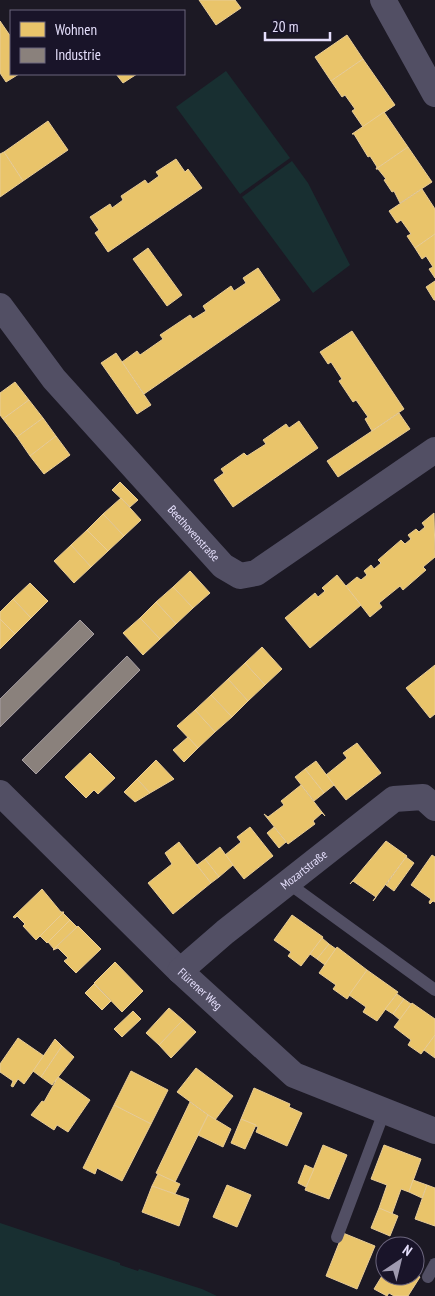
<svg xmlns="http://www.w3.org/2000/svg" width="435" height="1296" viewBox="0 0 435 1296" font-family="'PT Sans Narrow',sans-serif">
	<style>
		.green { fill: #182f31 }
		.homes { fill: #e9c46a; stroke: #e8cc96 }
		.industry { fill: #8a817c; stroke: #a59da2 }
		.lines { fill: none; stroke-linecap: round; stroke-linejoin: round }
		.lane { stroke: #524f64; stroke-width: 12 }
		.street { stroke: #524f64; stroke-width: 26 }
		.labels { text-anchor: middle; stroke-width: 5; stroke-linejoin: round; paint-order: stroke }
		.street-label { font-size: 12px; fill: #e5dffc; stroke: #191429 }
	</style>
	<rect width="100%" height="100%" fill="#1c1924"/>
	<g class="green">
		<path d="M 226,71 L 290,158 L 240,194 L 176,107 Z"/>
		<path d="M 292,161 L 308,183 L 350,265 L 313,293 L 242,197 Z"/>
		<path d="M 0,1223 L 120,1263 L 120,1265 L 138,1271 L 139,1269 L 202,1289 L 217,1296 L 0,1296 Z"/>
	</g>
	<g class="homes">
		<path d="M 199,0 L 235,0 L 241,8 L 216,25 Z"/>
		<path d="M 0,21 L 11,37 L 11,74 L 19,74 L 6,82 L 0,73 Z"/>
		<path d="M 347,35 L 363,59 L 331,81 L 315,57 Z"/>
		<path d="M 363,59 L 395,105 L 363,127 L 352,111 L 355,109 L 345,95 L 342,97 L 331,81 Z"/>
		<path d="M 116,74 L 137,74 L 123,83 Z"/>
		<path d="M 384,112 L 408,147 L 376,169 L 377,167 L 370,156 L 368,157 L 354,134 L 352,134 Z"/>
		<path d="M 48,121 L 68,150 L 23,181 L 4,152 Z"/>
		<path d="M 408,147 L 432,182 L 400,203 L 394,191 L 392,192 L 384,180 L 386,179 L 378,169 L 376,169 Z"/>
		<path d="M 4,152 L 23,181 L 0,197 L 0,154 Z"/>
		<path d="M 176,159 L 185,172 L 188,169 L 202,188 L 108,252 L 95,233 L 99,230 L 90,217 L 110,204 L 112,208 L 123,200 L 121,196 L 145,180 L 148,184 L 159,176 L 156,172 Z"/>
		<path d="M 422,189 L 435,209 L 435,234 L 415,248 L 407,236 L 411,234 L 401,220 L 397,223 L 389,211 Z"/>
		<path d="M 435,234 L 435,278 L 429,269 L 433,267 L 426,256 L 422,259 L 415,248 Z"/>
		<path d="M 148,248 L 182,295 L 167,306 L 133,259 Z"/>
		<path d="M 258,268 L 280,300 L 144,394 L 122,362 L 137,351 L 140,355 L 163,339 L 160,335 L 190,315 L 193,319 L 206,311 L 203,306 L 231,286 L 234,291 L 246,283 L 243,278 Z"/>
		<path d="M 435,281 L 435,300 L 434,300 L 426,287 Z"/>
		<path d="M 352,331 L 404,409 L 372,431 L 365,419 L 368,417 L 356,400 L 353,402 L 339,381 L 342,379 L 331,362 L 328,364 L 320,352 Z"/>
		<path d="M 116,353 L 151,405 L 137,414 L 101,363 Z"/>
		<path d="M 15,382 L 29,400 L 3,419 L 0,415 L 0,393 Z"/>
		<path d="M 29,400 L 43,418 L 17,437 L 3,419 Z"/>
		<path d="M 399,413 L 410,429 L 338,477 L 327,461 Z"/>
		<path d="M 43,418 L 56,436 L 30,456 L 17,437 Z"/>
		<path d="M 299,421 L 318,448 L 233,507 L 214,480 L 224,473 L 221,469 L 244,453 L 247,456 L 266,444 L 263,440 L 286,424 L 289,428 Z"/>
		<path d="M 56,436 L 70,455 L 44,474 L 30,456 Z"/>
		<path d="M 120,482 L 138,500 L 130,507 L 112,490 Z"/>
		<path d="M 121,498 L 141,520 L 124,536 L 103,514 Z"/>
		<path d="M 434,513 L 435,557 L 423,567 L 426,570 L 403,590 L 400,586 L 379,603 L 382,607 L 370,617 L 346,586 L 357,577 L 361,580 L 367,575 L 364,571 L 371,565 L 374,569 L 381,563 L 378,560 L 401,540 L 405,544 L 411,539 L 408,535 L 416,529 L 419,532 L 425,527 L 422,523 Z"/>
		<path d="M 103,514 L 124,536 L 108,551 L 87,530 Z"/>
		<path d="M 87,530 L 108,551 L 91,567 L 71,545 Z"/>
		<path d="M 71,545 L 91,567 L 74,583 L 54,561 Z"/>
		<path d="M 190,571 L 210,593 L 193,608 L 173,587 Z"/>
		<path d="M 337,575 L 361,605 L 310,648 L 285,618 L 315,593 L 318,597 L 325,591 L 322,588 Z"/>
		<path d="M 30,583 L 48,601 L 31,618 L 13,599 Z"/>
		<path d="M 173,587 L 193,608 L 176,624 L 156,602 Z"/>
		<path d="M 13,599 L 31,618 L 15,634 L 0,619 L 0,612 Z"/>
		<path d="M 156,602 L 176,624 L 160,639 L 140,618 Z"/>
		<path d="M 140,618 L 160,639 L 143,655 L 123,633 Z"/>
		<path d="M 0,619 L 15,634 L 0,649 Z"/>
		<path d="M 262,647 L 282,669 L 265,685 L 245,663 Z"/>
		<path d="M 245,663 L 265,685 L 248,701 L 228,679 Z"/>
		<path d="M 435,665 L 435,714 L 430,718 L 406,688 Z"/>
		<path d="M 228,679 L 248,701 L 232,717 L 211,695 Z"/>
		<path d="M 211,695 L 232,717 L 215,732 L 195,710 Z"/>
		<path d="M 195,710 L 215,732 L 198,748 L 177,726 Z"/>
		<path d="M 188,737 L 198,748 L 184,762 L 173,750 Z"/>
		<path d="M 357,743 L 381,773 L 346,800 L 326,775 L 347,758 L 343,753 Z"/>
		<path d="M 90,753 L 115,778 L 98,794 L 94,790 L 86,798 L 65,777 Z"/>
		<path d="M 156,760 L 174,779 L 150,793 L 137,779 Z"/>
		<path d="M 316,761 L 334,785 L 324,793 L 305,769 Z"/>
		<path d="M 305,769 L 324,793 L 314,801 L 295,777 Z"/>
		<path d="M 137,779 L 150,793 L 135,802 L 124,792 Z"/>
		<path d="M 301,785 L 325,816 L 322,813 L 313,821 L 315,824 L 288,844 L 264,814 L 268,817 L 284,805 L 281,801 Z"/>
		<path d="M 250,827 L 273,856 L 244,879 L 225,855 L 241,842 L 237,837 Z"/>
		<path d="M 274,827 L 286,842 L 279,848 L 267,833 Z"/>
		<path d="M 386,841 L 407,856 L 373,901 L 376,897 L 353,881 L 350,884 Z"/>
		<path d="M 179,842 L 211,883 L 173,914 L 148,883 L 172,864 L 165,853 Z"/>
		<path d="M 220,847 L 233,865 L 219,877 L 205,859 Z"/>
		<path d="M 432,855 L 435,857 L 435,902 L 433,901 L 430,904 L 429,902 L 431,899 L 411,885 Z"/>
		<path d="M 406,857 L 414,863 L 394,891 L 386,885 Z"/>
		<path d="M 205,859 L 219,877 L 211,883 L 197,865 Z"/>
		<path d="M 42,889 L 61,912 L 64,912 L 36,940 L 23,926 L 25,924 L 17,916 L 15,918 L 13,917 Z"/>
		<path d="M 63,913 L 70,920 L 47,943 L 40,936 Z"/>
		<path d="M 292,915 L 323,937 L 301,966 L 288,956 L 291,952 L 274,940 Z"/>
		<path d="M 70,920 L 77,927 L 54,949 L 48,942 Z"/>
		<path d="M 78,926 L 101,949 L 76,973 L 64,961 L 68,958 L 58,948 L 53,950 Z"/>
		<path d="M 322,938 L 329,944 L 317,959 L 310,954 Z"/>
		<path d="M 329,944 L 336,949 L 325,965 L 317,959 Z"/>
		<path d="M 337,947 L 367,970 L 347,999 L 333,989 L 336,985 L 319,973 Z"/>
		<path d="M 115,962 L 143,991 L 122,1012 L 94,983 Z"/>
		<path d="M 367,970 L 398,992 L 377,1021 L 363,1012 L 366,1007 L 349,995 Z"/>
		<path d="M 94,984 L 111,1001 L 102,1010 L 85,993 Z"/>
		<path d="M 397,994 L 404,999 L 393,1014 L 385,1009 Z"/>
		<path d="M 404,999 L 411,1004 L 400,1020 L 393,1014 Z"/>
		<path d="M 412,1003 L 435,1019 L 435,1035 L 421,1054 L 408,1045 L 411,1040 L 394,1027 Z"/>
		<path d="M 169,1008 L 183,1020 L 159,1045 L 146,1033 Z"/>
		<path d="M 133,1011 L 141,1019 L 122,1037 L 114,1029 Z"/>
		<path d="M 183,1020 L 196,1032 L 171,1058 L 159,1045 Z"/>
		<path d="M 435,1035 L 435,1058 L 424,1050 Z"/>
		<path d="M 18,1038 L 44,1056 L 24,1084 L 18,1079 L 13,1087 L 11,1086 L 13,1081 L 0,1072 L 0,1064 Z"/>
		<path d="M 55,1039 L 62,1046 L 41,1077 L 33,1071 Z"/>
		<path d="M 62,1046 L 74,1057 L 52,1085 L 41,1077 Z"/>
		<path d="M 196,1068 L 233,1096 L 215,1120 L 177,1092 Z"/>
		<path d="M 131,1071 L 168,1090 L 151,1124 L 114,1105 Z"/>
		<path d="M 58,1077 L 90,1100 L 68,1132 L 57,1125 L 54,1130 L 31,1115 L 42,1101 L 44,1102 Z"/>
		<path d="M 254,1088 L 290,1104 L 289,1107 L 302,1113 L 287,1146 L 256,1132 L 258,1127 L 241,1119 Z"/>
		<path d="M 190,1102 L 208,1115 L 175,1182 L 156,1173 Z"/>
		<path d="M 114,1105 L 151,1124 L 122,1181 L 97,1168 L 95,1174 L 83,1168 Z"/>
		<path d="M 208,1115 L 231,1129 L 223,1147 L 198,1135 Z"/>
		<path d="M 241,1119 L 256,1125 L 245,1149 L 231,1143 Z"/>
		<path d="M 323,1145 L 347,1155 L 329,1199 L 305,1190 Z"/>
		<path d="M 384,1145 L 421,1159 L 409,1192 L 401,1189 L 392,1214 L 379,1208 L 387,1185 L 371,1179 Z"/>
		<path d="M 305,1165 L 314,1169 L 306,1187 L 298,1183 Z"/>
		<path d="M 158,1174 L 180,1184 L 175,1194 L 152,1186 Z"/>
		<path d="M 413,1180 L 427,1185 L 422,1198 L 409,1192 Z"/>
		<path d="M 227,1185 L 251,1195 L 237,1227 L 213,1217 Z"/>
		<path d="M 427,1185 L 435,1188 L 435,1226 L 415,1219 Z"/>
		<path d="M 152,1186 L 189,1199 L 179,1226 L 142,1212 Z"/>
		<path d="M 379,1208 L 398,1216 L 390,1236 L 371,1228 Z"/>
		<path d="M 343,1233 L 375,1246 L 357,1289 L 326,1276 Z"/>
		<path d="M 385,1271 L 385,1276 L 415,1274 L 420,1277 L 408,1296 L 394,1296 L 389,1293 L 387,1296 L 374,1289 Z"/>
	</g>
	<g class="industry">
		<path d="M 80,620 L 94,634 L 0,727 L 0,699 Z"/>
		<path d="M 127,656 L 140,670 L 36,774 L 22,760 Z"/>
	</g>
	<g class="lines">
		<g class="lane">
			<path d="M 288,883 L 435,990"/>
			<path d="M 337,1237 L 384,1112"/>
			<path d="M 428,1277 L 435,1264"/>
		</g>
		<g class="street">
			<path d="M 383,0 L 435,94"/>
			<path id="s1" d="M 0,306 L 54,379 L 223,566 L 240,576 L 256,573 L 435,450"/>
			<path id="s2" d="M 0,793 L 180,971 L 294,1075 L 435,1131"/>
			<path id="s3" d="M 180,971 L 225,932 L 394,799 L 423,797 L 435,808"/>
		</g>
	</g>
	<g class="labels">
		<g class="street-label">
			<text dy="4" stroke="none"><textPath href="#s1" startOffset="299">Beethovenstraße</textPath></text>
			<text dy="4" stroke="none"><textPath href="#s3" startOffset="160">Mozartstraße</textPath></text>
			<text dy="4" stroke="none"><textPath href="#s2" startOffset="280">Flürener Weg</textPath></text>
		</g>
	</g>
	<rect x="10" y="10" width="175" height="65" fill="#191429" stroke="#6b657d"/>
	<rect x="20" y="22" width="25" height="15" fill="#e9c46a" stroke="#6b657d"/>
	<text x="55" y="35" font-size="15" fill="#e5dffc">Wohnen</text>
	<rect x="20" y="48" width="25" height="15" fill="#8a817c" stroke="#6b657d"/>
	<text x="55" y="60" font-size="15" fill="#e5dffc">Industrie</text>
	<g transform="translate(400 1261) rotate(35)"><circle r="24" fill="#191429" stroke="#6b657d"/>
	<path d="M0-4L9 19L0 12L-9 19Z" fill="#9f9ab0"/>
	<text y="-8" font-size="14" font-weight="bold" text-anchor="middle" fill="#e5dffc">N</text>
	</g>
	<path d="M265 32v8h65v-8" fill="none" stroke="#e5dffc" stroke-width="2.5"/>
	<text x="272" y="32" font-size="15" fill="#e5dffc" stroke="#191429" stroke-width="4" paint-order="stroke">20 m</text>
</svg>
